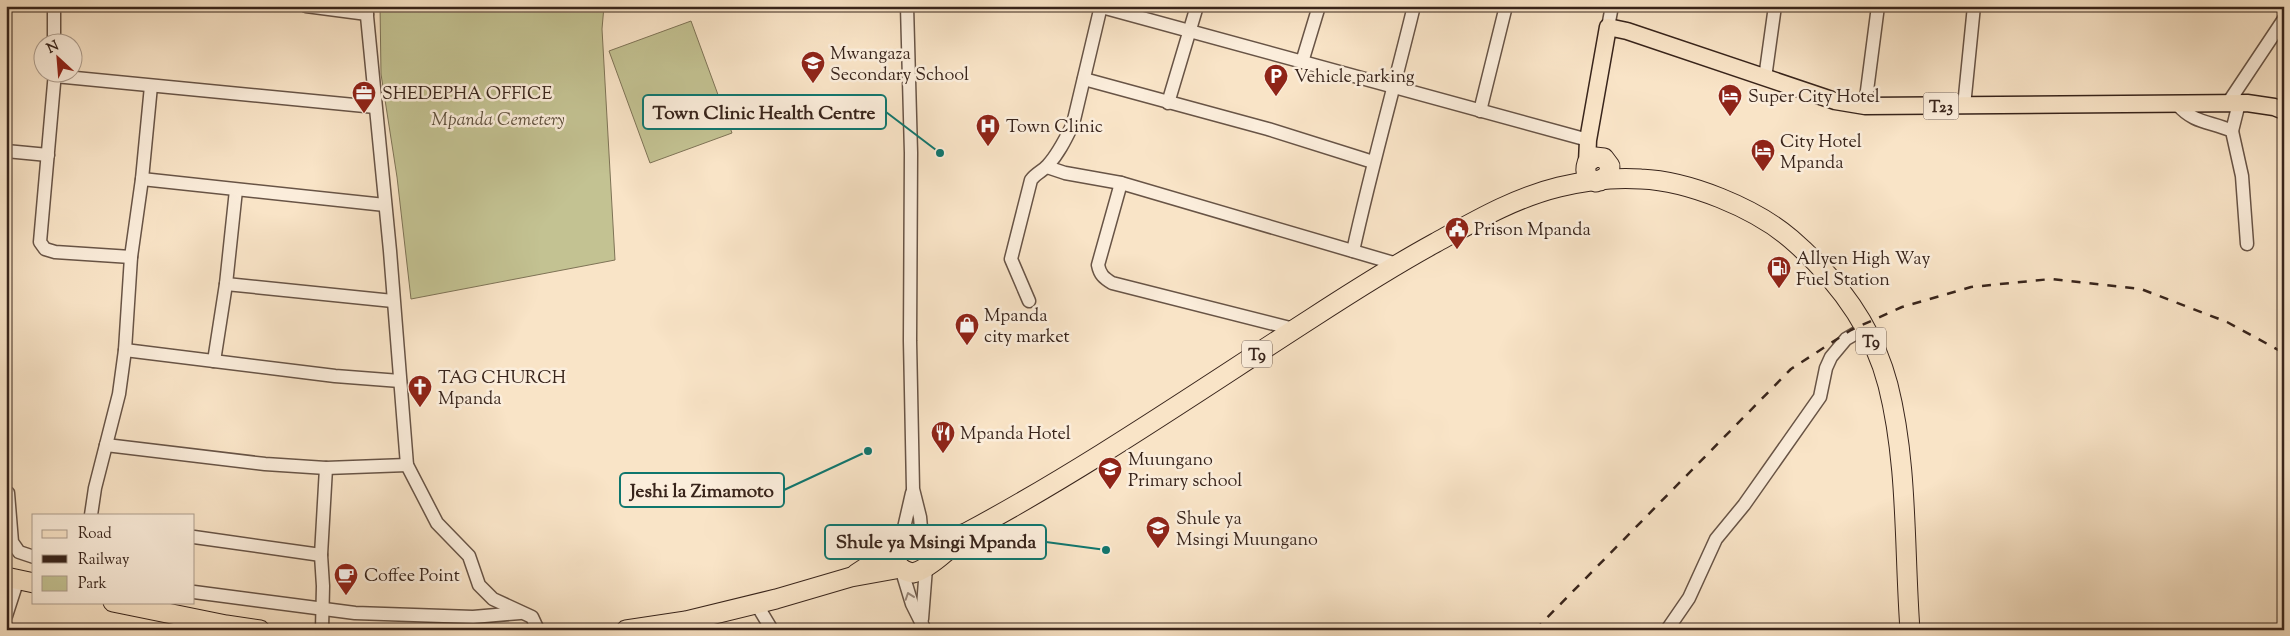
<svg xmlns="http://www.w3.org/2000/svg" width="2290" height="636" viewBox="0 0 2290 636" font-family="'Sorts Mill Goudy',serif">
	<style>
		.green { fill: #c3c292; stroke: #7e7356 }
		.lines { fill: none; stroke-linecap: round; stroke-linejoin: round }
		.minor-casing { stroke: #685446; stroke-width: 15 }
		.major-casing { stroke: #38241b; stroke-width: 19 }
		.highway-casing { stroke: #38241b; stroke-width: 21 }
		.minor { stroke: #fbeddb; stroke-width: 12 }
		.major { stroke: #f9e4c7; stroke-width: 16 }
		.highway { stroke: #f9e4c7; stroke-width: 19 }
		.rail { stroke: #38241b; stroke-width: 2.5; stroke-dasharray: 9 9; stroke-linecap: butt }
		.oneway { stroke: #9a887b }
		.labels { text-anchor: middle; stroke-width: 5; stroke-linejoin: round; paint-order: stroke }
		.shield { fill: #fbeddb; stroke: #726055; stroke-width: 1 }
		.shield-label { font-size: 16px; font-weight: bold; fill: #38241b }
		.poi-label { font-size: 18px; fill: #38241b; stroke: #fbeddb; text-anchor: start }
		.park-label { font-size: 18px; font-style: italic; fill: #5b4c39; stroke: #fbeddb }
		.leader { fill: none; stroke: #0f766e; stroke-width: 2 }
		.callout-dot { fill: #0f766e; stroke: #fbeddb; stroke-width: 2 }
		.callout { fill: #fbeddb; stroke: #0f766e; stroke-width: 2 }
		.callout-label { font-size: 19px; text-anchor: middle; font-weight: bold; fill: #38241b }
	</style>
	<rect width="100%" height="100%" fill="#f9e4c7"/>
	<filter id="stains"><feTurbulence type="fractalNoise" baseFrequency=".004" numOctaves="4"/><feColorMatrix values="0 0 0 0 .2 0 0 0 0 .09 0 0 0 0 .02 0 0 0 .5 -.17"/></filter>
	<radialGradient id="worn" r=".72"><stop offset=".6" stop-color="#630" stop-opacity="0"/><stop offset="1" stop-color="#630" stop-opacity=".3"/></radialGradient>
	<g class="green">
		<path d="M 380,6 L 604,6 L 602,29 L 615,260 L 411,299 L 397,177 L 381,74 Z"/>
		<path d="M 691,21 L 732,133 L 650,163 L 609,51 Z"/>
	</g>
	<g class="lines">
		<defs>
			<g id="minor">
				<path d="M 54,6 L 54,42"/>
				<path d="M 306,6 L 367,14"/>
				<path d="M 366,6 L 390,251 L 407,465 L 437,523 L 469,556 L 479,585 L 493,599 L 532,617 L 538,630"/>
				<path d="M 907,6 L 911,153 L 910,341 L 913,489 L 920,517 L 922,539"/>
				<path d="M 1098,6 L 1588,140"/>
				<path d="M 1608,27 L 1612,6"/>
				<path d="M 1302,62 L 1319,6"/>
				<path d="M 55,72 L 40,242 L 45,249 L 55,252 L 131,257"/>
				<path d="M 55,76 L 375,107"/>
				<path d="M 1765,78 L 1775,6"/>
				<path d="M 1084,79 L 1268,129 L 1373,162"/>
				<path d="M 1168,103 L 1197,6"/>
				<path d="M 2228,103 L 2284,19"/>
				<path d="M 2177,104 C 2194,124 2210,121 2232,131 L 2242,176 L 2247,244"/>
				<path d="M 1865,106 L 1878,6"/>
				<path d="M 1964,106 L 1974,6"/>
				<path d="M 1480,111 L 1506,6"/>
				<path d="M 2232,131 L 2239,103"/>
				<path d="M 6,151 L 48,155"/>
				<path d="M 1047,167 L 1065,173 L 1121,183 L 1397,264"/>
				<path d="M 142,179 L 385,205"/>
				<path d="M 1121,183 L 1098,265 C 1100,275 1104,278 1112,283 L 1294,329"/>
				<path d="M 1353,251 C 1371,169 1394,88 1414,6"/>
				<path d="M 226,284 L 393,301"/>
				<path d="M 1029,301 L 1011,259 L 1031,180 C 1036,173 1043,171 1048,165 C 1059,153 1066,138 1073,124 L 1101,6"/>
				<path d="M 125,350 L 335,376 L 400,381"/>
				<path d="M 214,361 L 226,284 L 236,190"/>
				<path d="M 106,445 L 265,464 L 326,468 L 407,465"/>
				<path d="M 8,493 L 12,542 L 19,552 L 34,557"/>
				<path d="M 91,515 L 95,488 L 119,394 L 125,350 L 131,257 L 142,179 L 151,86"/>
				<path d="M 194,537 L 321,555"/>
				<path d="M 901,541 L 912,493"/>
				<path d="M 901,568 L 912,604 L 925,630"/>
				<path d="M 194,592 L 355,613 L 473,617 L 520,613"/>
				<path d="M 757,605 L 772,630"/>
				<path d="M 6,616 L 18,579"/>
				<path d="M 922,619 L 926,568"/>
				<path d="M 322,630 L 323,586 L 321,555 L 326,468"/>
				<path d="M 1667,630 L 1689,598 L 1716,539 L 1744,505 L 1820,397 L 1826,368 L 1831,357 L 1846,339 L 1865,328"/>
			</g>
			<path id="major" d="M 1587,163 L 1588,140 L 1608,27 L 1627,31 L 1835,101 L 1865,106 L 2247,103 L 2274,107 L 2284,111"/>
			<g id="highway">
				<path d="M 1596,182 C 1587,179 1584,172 1587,163 L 1595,157 L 1604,158 L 1610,166 L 1609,174 L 1600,181"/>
				<path d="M 925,540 L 964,534"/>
				<path d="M 929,563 L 930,549 C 912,513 872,565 913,573 C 927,570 954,546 964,534 C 1084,470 1197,392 1312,318 C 1352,292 1393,266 1435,243 C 1475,221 1514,198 1559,187 C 1584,181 1615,177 1641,179 C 1689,181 1755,208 1791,239 C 1836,278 1873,327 1888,385 C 1908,464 1904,548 1910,630"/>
				<path d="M 856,574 L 897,547"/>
				<path d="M 6,577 L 34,583"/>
				<path d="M 113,602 L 226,625 L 260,630"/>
				<path d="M 626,630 L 686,621 L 776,599 L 851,577 L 901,568"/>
			</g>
		</defs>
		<use href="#minor" class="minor-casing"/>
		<use href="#major" class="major-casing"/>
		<use href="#highway" class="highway-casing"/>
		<use href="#minor" class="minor"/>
		<use href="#major" class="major"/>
		<use href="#highway" class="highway"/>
		<path class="rail" d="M 1535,630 L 1791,369 L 1851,330 L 1902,307 L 1971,287 L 2051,279 L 2141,289 L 2227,322 L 2284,353"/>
	</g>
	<defs><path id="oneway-chevron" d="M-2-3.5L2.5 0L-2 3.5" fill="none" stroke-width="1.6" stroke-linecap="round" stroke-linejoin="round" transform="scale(1.25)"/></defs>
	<use class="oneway" href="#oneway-chevron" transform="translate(909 596) rotate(-109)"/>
	<defs>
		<symbol id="school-pin" viewBox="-11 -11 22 30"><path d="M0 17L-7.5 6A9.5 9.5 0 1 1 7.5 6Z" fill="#8f2418" stroke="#fbeddb"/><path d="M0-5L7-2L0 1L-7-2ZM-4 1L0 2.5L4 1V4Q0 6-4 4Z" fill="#fff"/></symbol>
		<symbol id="parking-pin" viewBox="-11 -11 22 30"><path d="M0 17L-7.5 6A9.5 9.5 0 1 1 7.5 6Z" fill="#8f2418" stroke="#fbeddb"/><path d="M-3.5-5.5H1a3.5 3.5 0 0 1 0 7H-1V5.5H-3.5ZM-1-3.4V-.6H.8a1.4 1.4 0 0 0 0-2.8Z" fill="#fff"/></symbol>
		<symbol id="office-pin" viewBox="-11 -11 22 30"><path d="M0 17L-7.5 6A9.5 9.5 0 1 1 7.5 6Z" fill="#8f2418" stroke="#fbeddb"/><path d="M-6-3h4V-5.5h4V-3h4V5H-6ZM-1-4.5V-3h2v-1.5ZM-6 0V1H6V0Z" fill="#fff"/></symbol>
		<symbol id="hotel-pin" viewBox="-11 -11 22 30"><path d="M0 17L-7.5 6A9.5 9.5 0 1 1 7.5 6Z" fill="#8f2418" stroke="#fbeddb"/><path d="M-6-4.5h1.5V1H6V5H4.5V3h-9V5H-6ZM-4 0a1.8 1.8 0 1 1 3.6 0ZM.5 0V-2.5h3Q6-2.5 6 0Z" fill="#fff"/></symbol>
		<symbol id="hospital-pin" viewBox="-11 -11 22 30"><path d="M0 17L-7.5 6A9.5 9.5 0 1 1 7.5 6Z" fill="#8f2418" stroke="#fbeddb"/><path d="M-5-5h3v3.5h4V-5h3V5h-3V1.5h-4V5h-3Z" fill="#fff"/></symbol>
		<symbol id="civic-pin" viewBox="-11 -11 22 30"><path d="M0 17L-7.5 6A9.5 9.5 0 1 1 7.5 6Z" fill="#8f2418" stroke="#fbeddb"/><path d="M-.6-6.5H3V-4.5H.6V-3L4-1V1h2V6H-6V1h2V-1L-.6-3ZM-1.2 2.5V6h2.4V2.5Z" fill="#fff"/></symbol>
		<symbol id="fuel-pin" viewBox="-11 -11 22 30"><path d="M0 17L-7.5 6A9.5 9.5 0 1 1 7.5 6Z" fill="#8f2418" stroke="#fbeddb"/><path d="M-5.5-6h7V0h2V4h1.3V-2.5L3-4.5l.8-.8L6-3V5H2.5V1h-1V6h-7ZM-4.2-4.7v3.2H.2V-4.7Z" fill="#fff"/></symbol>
		<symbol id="shop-pin" viewBox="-11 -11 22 30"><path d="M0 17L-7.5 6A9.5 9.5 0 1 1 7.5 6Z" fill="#8f2418" stroke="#fbeddb"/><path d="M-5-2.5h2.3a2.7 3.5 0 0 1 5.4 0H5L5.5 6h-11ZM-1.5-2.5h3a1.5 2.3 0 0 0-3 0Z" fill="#fff"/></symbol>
		<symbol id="church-pin" viewBox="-11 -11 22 30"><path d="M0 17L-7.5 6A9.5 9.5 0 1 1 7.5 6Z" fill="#8f2418" stroke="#fbeddb"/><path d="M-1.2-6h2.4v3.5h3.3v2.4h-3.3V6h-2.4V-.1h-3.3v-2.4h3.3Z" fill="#fff"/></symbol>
		<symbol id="restaurant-pin" viewBox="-11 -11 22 30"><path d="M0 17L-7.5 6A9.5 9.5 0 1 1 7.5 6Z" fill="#8f2418" stroke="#fbeddb"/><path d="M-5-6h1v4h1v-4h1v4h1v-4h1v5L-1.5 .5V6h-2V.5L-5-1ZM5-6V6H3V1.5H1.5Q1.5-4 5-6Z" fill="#fff"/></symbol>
		<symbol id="cafe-pin" viewBox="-11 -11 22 30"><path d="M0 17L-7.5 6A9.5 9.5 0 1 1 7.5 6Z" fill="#8f2418" stroke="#fbeddb"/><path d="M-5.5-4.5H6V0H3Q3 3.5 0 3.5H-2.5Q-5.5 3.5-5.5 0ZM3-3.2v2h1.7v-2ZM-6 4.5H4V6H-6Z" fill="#fff"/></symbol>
	</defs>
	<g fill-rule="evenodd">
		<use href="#school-pin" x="799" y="49" width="28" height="38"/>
		<use href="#parking-pin" x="1262" y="62" width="28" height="38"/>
		<use href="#office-pin" x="350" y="79" width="28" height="38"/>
		<use href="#hotel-pin" x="1716" y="82" width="28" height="38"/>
		<use href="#hospital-pin" x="974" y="112" width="28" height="38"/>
		<use href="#hotel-pin" x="1749" y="137" width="28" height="38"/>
		<use href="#civic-pin" x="1443" y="215" width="28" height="38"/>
		<use href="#fuel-pin" x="1765" y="254" width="28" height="38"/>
		<use href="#shop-pin" x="953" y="311" width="28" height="38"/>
		<use href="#church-pin" x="406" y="373" width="28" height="38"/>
		<use href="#restaurant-pin" x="929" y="419" width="28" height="38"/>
		<use href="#school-pin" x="1096" y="455" width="28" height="38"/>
		<use href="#school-pin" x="1144" y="514" width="28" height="38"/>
		<use href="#cafe-pin" x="332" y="561" width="28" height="38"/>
	</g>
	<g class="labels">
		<g class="shield">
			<rect x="1923.5" y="92.5" width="35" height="27" rx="4"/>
			<rect x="1856" y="327.5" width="30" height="27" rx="4"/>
			<rect x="1242" y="340.5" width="30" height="27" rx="4"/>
		</g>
		<g class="shield-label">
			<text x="1941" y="112">T23</text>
			<text x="1871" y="347">T9</text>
			<text x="1257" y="360">T9</text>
		</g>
		<g class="poi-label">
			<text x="830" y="59">Mwangaza<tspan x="830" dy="21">Secondary School</tspan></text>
			<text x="1294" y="82">Vehicle parking</text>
			<text x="382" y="99">SHEDEPHA OFFICE</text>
			<text x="1748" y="102">Super City Hotel</text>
			<text x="1006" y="132">Town Clinic</text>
			<text x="1780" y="147">City Hotel<tspan x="1780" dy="21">Mpanda</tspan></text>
			<text x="1474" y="235">Prison Mpanda</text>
			<text x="1796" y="264">Allyen High Way<tspan x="1796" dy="21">Fuel Station</tspan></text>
			<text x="984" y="321">Mpanda<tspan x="984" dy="21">city market</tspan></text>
			<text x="438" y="383">TAG CHURCH<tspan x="438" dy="21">Mpanda</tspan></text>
			<text x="960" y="439">Mpanda Hotel</text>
			<text x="1128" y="465">Muungano<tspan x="1128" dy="21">Primary school</tspan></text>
			<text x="1176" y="524">Shule ya<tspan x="1176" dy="21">Msingi Muungano</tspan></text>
			<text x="364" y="581">Coffee Point</text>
		</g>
		<g class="park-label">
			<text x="498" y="125">Mpanda Cemetery</text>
		</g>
	</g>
	<path class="leader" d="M940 153L886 112M868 451L784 490M1106 550L1046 542"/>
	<g class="callout-dot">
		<circle cx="940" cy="153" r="5"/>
		<circle cx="868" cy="451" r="5"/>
		<circle cx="1106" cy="550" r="5"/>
	</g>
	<g class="callout">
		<rect x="643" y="95" width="243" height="34" rx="5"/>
		<rect x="620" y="473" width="164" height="34" rx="5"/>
		<rect x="825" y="525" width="221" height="34" rx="5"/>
	</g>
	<g class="callout-label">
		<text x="764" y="119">Town Clinic Health Centre</text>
		<text x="702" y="497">Jeshi la Zimamoto</text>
		<text x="936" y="548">Shule ya Msingi Mpanda</text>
	</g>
	<rect width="2290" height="636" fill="none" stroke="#f9e4c7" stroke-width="25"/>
	<rect x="8" y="8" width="2275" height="621" fill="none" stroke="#38241b" stroke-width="2.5"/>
	<rect x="12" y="12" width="2265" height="611" fill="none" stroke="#38241b"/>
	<rect x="32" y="514" width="162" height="90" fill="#fbeddb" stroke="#ad9d8e"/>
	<rect x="42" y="530" width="25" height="8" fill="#f9e4c7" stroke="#ad9d8e"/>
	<text x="78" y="538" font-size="15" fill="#38241b">Road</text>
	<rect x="42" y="555" width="25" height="8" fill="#38241b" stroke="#ad9d8e"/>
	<text x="78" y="564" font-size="15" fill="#38241b">Railway</text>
	<rect x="42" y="576" width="25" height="15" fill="#c3c292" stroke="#ad9d8e"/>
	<text x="78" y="588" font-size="15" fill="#38241b">Park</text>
	<g transform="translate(58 58) rotate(334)"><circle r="24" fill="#fbeddb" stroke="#ad9d8e"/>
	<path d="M0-4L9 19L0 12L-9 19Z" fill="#8f2418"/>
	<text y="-8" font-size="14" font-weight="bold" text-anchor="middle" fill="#38241b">N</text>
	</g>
	<rect width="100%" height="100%" filter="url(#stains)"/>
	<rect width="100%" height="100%" fill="url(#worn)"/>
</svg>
